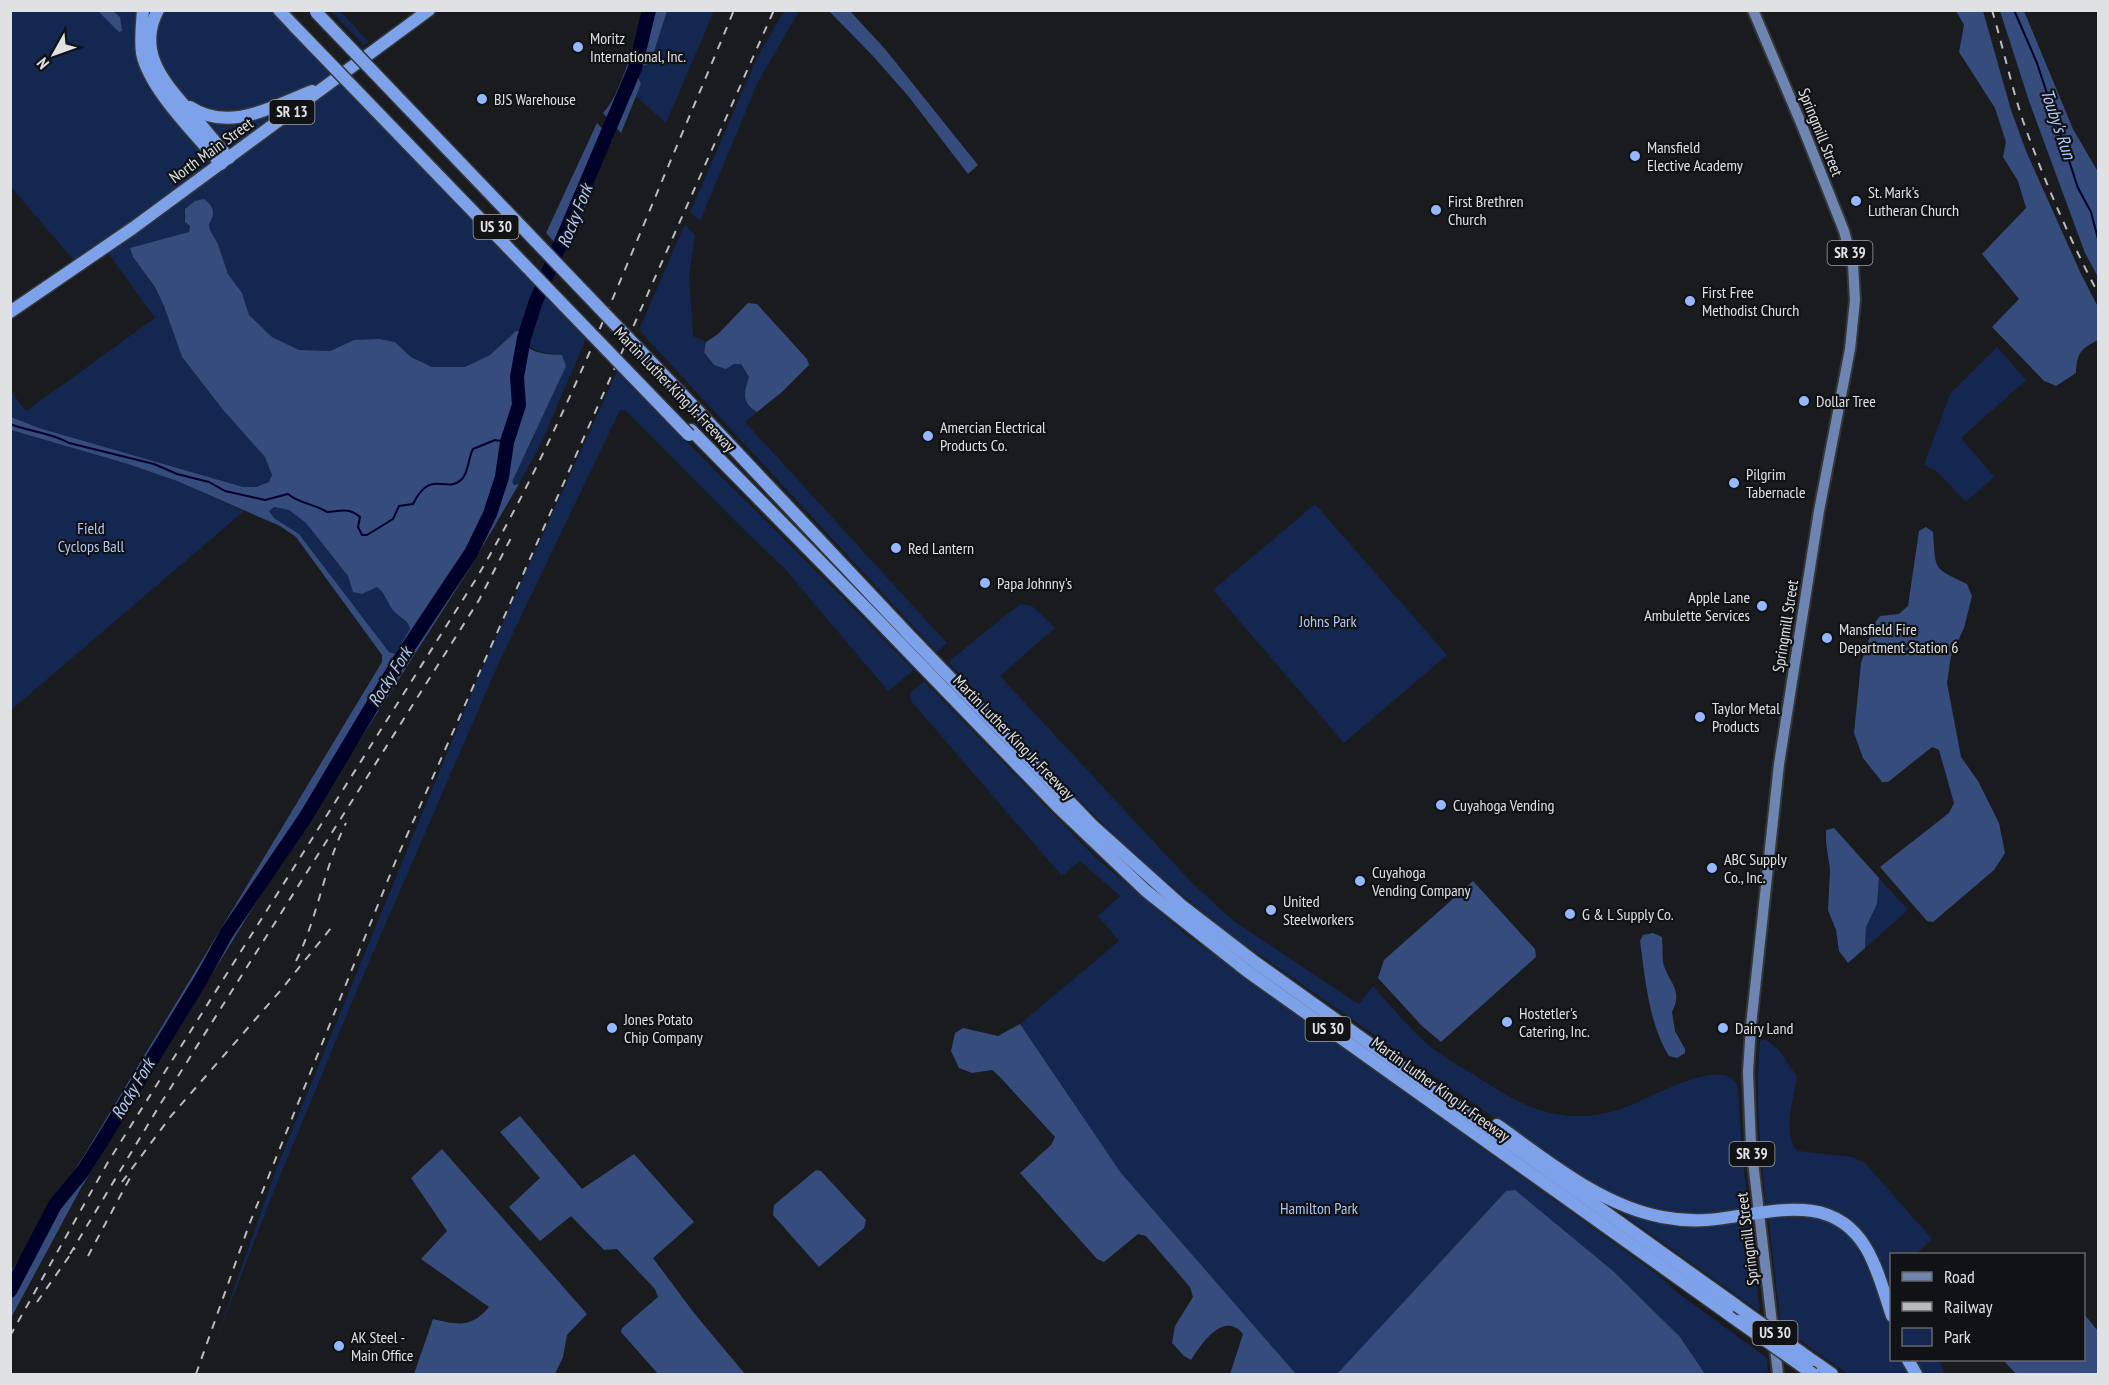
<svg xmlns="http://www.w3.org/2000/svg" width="2109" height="1385" viewBox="0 0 2109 1385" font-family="'PT Sans Narrow',sans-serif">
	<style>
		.green { fill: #142750 }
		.forest { fill: #354c7c; fill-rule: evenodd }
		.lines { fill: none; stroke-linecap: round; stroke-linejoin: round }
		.stream { stroke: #000129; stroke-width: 2 }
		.river { stroke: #000129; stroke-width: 14 }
		.primary-casing { stroke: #353638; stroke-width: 14 }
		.highway-casing { stroke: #353638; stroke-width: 15 }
		.primary { stroke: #6e85b2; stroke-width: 10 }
		.highway { stroke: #7ea2ea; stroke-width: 12 }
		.rail { stroke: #babbbd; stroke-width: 2; stroke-dasharray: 8 8; stroke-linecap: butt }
		.highway-bridge-casing { stroke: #353638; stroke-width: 15; stroke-linecap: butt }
		.highway-bridge { stroke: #7ea2ea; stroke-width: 12 }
		.poi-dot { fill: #94b7fd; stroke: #101215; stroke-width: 2 }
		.labels { text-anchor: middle; stroke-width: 4.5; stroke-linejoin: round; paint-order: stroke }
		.shield { fill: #101215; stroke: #a2a3a5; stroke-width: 1.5 }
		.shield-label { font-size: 15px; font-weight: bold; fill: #e0e1e3 }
		.poi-label { font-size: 16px; fill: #e0e1e3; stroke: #101215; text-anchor: start }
		.street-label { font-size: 16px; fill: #e0e1e3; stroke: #101215 }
		.park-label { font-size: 16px; fill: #afc7f4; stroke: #101215 }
		.water-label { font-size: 18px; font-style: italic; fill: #b3caf8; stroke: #101215 }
	</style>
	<rect width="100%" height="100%" fill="#191b1e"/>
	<g class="green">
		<path d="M 11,11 L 98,11 L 103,16 L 120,17 L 113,11 L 272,11 L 586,339 L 542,441 L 519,484 L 514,485 L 511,482 L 533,439 L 562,355 C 535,351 534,353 516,331 L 490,355 L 465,367 L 432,367 L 411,357 L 395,342 L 354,340 L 330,351 L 299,350 L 272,337 L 249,315 L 242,293 L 228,274 L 218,244 L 210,230 L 209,224 L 213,218 L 184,215 L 185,222 L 190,226 L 189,232 L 131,249 L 133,257 L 155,287 L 164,306 L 182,357 L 224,411 L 265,457 L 273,475 L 269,482 L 256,487 L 243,487 L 39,428 L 11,417 L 10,390 L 26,411 L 155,318 L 108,253 L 82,270 L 11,187 Z"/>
		<path d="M 331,11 L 340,11 L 369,42 L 364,45 Z"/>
		<path d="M 667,11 L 714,11 L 666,123 L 636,96 L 641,84 L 636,73 L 639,66 L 652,58 Z"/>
		<path d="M 784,11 L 799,11 L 758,82 L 700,221 L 690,212 L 757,58 Z"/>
		<path d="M 685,224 L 695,235 L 689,276 L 693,336 L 706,342 L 704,352 L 734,364 L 741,364 L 749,377 C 744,393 741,402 757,412 L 745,422 L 947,643 L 937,652 L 639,330 Z"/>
		<path d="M 1997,347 L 2026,380 L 1961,438 L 1994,477 L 1966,502 L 1935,470 L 1924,465 L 1950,394 Z"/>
		<path d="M 617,371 C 715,472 816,569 914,670 L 888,691 L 784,568 L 739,525 L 625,410 L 620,410 L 501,658 L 359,985 L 275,1188 L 213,1348 L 277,1167 L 479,675 Z"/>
		<path d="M 11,430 L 128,464 L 177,481 L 244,511 L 11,710 Z"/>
		<path d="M 1315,504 L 1447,655 L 1344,743 L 1213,590 Z"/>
		<path d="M 274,507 L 289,510 L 306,523 L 362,594 L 377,587 C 386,593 388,603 394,611 C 400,619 407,619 411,630 L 395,654 L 389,652 L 299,534 L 274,518 L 269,511 Z"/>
		<path d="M 1020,604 L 1032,606 L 1055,628 L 1000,676 L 1193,884 L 1234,921 L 1359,1004 L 1373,986 C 1390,1005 1407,1026 1426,1043 C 1440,1055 1456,1064 1471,1073 C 1509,1097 1538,1118 1585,1116 C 1601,1115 1618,1111 1633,1104 C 1653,1096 1731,1052 1738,1089 L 1742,1153 L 1749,1208 C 1711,1215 1675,1218 1637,1205 C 1589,1189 1547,1153 1505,1125 C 1414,1063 1323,999 1233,936 C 1196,906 1159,877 1124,844 C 1063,786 1006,723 948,662 Z"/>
		<path d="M 924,681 L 1095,857 L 1188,936 L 1657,1274 L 1678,1293 L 1767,1358 L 1768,1374 L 1705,1374 L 1680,1337 L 1506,1191 L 1337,1374 L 1296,1374 L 1121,1173 L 1020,1024 L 1119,941 L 1098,916 L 1120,896 L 1080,861 L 1062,876 L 911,701 L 910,693 Z"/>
		<path d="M 1879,878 L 1908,910 L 1865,948 L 1866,927 L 1877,904 Z"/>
		<path d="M 1765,1039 L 1779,1050 L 1797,1077 C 1794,1097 1781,1136 1798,1151 L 1853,1157 L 1866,1164 L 1932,1239 L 1916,1254 L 1892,1254 L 1891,1301 L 1869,1243 L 1799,1204 L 1766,1204 C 1760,1149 1755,1096 1760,1041 Z"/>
		<path d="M 1617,1207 L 1714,1224 L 1749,1221 L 1760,1312 L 1616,1209 Z"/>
		<path d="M 1799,1214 L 1825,1219 L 1839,1227 L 1848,1234 L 1866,1256 L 1891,1328 L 1892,1360 L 1903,1360 L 1910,1374 L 1848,1374 L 1781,1327 L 1768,1217 Z"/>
		<path d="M 1913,1360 L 1940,1360 L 1944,1374 L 1921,1374 Z"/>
	</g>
	<g class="forest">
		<path d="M 98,11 L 113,11 L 120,17 L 122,31 L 119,32 Z"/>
		<path d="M 644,11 L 667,11 L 652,58 L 647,65 L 639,66 L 636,73 L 641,84 L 621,133 L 603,113 C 621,96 636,36 644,11 Z"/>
		<path d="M 829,11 L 850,11 L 885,49 L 978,165 L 968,174 L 909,97 L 873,56 Z"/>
		<path d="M 1956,11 L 1983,11 L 2011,110 L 2026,151 L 2081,274 L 2098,307 L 2098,340 C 2081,349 2077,352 2076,373 L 2056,386 L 2044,381 L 1992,327 L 2019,299 L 1982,254 L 2026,208 L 2018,181 L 2003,157 L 2006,142 L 1995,108 L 1959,52 L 1964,25 Z"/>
		<path d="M 2000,11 L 2024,11 L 2073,129 L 2098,172 L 2098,277 L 2085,253 L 2029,101 Z"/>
		<path d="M 597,123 L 613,140 C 597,155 596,182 587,202 C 584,209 580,216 576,223 C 570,232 567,239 556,244 L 546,233 Z"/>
		<path d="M 204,199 C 214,206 216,214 209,224 L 210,230 L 218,244 L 228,274 L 242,293 L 249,315 L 272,337 L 299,350 L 330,351 L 354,340 L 379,339 L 395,342 L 411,357 L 432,367 L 465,367 L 490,355 L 516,331 L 528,332 C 527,336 525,339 526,342 C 528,355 553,354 562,355 L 566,366 L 512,482 L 514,485 L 519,484 L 470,568 L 260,896 L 81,1188 L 11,1318 L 11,1272 L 86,1152 L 382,662 L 382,655 L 296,537 L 280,526 L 177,481 L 128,464 L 11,430 L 11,417 L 39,428 L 243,487 L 256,487 L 269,482 L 272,475 L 265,457 L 224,411 L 182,357 L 164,306 L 155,287 L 133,257 L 130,248 L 189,232 L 190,226 L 185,222 L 185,209 L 195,201 ZM 274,507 L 289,510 L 306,523 L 348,576 L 353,592 L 362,594 L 377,587 C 387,594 388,608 398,615 C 404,620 408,621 410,629 L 395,654 L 389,652 L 299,534 L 274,518 L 269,511 Z"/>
		<path d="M 748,303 L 757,304 L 807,359 L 809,365 L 782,392 L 757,412 C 741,402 744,393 749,377 L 741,364 L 734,364 L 726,369 L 714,365 L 704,352 L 706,342 L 718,334 Z"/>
		<path d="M 1926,527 L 1933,532 C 1936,571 1932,567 1967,584 L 1972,596 L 1964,628 L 1951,656 L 1947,683 L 1961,757 L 1978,781 L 1999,823 L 2005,853 L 1994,870 L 1933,922 L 1927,921 L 1880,867 L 1949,813 L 1954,803 L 1939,750 L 1932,747 L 1888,782 L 1882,782 L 1863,758 L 1854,733 L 1861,663 L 1874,624 L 1880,616 L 1899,614 L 1908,606 L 1919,531 Z"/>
		<path d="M 1834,828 L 1879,878 L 1877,904 L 1866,927 L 1865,948 L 1848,963 L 1839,951 L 1836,930 L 1828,910 L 1830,870 L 1826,842 L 1826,830 Z"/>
		<path d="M 1473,881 L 1535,949 L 1536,957 L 1441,1042 L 1422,1026 L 1378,978 L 1384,960 Z"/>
		<path d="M 1653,933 L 1662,937 C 1663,945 1662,954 1663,962 C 1668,983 1684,989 1672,1012 L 1675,1031 L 1685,1049 L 1685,1053 L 1677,1058 L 1669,1056 C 1649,1024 1645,978 1640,941 L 1643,935 Z"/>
		<path d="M 1020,1024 L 1121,1173 L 1296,1374 L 1230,1374 L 1243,1334 C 1223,1310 1201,1345 1191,1360 L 1184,1356 L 1172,1343 L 1175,1326 L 1193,1297 L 1190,1287 L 1146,1236 L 1138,1234 L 1104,1262 L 1097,1259 L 1020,1173 L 1051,1145 L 1055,1137 L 999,1076 L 992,1070 L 972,1073 L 959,1068 L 951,1051 L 955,1033 L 963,1028 L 998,1036 Z"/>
		<path d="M 520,1116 L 582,1189 L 634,1154 L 694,1222 L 653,1258 L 694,1313 L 745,1374 L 658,1374 L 621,1332 L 622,1328 L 658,1297 L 655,1289 L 617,1249 L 604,1250 L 571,1216 L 540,1241 L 509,1207 L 540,1178 L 500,1132 Z"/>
		<path d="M 442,1149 L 587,1314 L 567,1335 L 563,1357 L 555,1374 L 414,1374 L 433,1319 C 459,1325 471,1328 489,1307 L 421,1259 L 447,1231 L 411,1178 Z"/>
		<path d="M 816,1170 L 821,1171 L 866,1220 L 864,1228 L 819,1267 L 773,1215 L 774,1205 Z"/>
		<path d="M 1515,1190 L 1613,1271 L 1680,1337 L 1705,1374 L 1337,1374 L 1506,1191 Z"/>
		<path d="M 2084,1314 L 2098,1331 L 2098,1374 L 2016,1374 L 2003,1360 L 2084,1360 Z"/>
	</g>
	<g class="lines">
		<g class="stream">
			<path d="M 2014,10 L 2037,63 L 2078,188 L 2091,212 L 2098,239"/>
			<path d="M 10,424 C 30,432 50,432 69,443 L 154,464 L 177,474 L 209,482 L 225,491 L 265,500 L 288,494 C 300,504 315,504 327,512 C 341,511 349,507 360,517 L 358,527 L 362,535 L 367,535 L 393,519 L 399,506 L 413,504 C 431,467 446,495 462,479 C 469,472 468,458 473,449 L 495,440 L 507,442"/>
		</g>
		<path class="river" d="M 10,1291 L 55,1205 L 83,1171 L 102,1141 L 202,978 L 226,934 L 305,818 L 399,661 L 471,553 L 490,514 L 502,477 L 507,442 L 519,405 L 517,377 L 524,338 L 536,301 L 635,68 L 649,10"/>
		<defs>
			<path id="primary" d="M 1753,10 L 1803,128 L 1844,231 L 1853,265 L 1855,300 L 1850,349 L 1819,511 L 1779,764 L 1751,1026 L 1748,1072 L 1751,1145 L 1778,1374"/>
			<g id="highway">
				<path d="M 143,10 C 142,24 140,39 142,53 C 149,89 197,136 221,164"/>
				<path d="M 158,10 C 136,52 164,82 190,112 C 203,127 216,143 229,158"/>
				<path d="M 279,10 L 295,27"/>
				<path d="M 190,107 C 230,133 273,106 312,91"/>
				<path d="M 10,312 L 133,228 L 429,10"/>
				<path d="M 699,412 L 910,636 L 1092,825 L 1181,905 L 1255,962 L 1737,1306"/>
				<path d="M 691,430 L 864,606 L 1060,809 L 1146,891 L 1247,971 L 1738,1321"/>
				<path d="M 1497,1125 C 1548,1161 1600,1205 1662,1217 C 1677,1220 1692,1221 1707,1220 C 1762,1216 1830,1187 1866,1248 C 1878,1268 1884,1293 1892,1316"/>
				<path d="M 1812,1360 L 1832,1374"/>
				<path d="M 1908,1360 L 1916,1374"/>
			</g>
		</defs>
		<use href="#primary" class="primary-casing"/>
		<use href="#highway" class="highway-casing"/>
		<use href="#primary" class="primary"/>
		<use href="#highway" class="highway"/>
		<g class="rail">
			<path d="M 1992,10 C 2003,47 2011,85 2023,121 C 2044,180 2069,238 2098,293"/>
			<path d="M 296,961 C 318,917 324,867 346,823"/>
			<path d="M 122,1182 L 171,1116 L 281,990 L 335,923"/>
			<path d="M 70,1254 L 161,1103 L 479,600 L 513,534"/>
			<path d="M 88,1256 L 131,1176"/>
			<path d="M 37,1302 L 75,1248"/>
			<path d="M 10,1336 L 108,1162 L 476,579 C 545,462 597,337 649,212 C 677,145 706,78 734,10"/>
			<path d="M 196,1374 L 249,1225 L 396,860 L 774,10"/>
		</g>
		<defs>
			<g id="highway-bridge">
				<path d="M 316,12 L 699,412"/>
				<path d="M 295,27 L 689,435"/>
				<path d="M 1737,1306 L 1812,1360"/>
				<path d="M 1738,1321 L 1813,1374"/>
			</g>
		</defs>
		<use href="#highway-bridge" class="highway-bridge-casing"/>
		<use href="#highway-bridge" class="highway-bridge"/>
	</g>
	<g class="poi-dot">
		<circle cx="578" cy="47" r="6"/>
		<circle cx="482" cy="99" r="6"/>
		<circle cx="1635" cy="156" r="6"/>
		<circle cx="1856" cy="201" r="6"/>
		<circle cx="1436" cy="210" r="6"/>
		<circle cx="1690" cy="301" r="6"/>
		<circle cx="1804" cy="401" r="6"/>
		<circle cx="928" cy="436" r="6"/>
		<circle cx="1734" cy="483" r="6"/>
		<circle cx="896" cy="548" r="6"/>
		<circle cx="985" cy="583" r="6"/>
		<circle cx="1762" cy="606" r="6"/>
		<circle cx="1827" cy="638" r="6"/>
		<circle cx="1700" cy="717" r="6"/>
		<circle cx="1441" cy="805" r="6"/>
		<circle cx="1712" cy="868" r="6"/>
		<circle cx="1360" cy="881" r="6"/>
		<circle cx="1271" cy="910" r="6"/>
		<circle cx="1570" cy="914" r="6"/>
		<circle cx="1507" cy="1022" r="6"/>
		<circle cx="612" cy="1028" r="6"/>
		<circle cx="1723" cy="1028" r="6"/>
		<circle cx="339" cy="1346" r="6"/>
	</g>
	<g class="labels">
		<g class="shield">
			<rect x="269.5" y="100" width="45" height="24" rx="4.5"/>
			<rect x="473.5" y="215" width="45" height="24" rx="4.5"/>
			<rect x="1827.5" y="241" width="45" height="24" rx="4.5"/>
			<rect x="1305.5" y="1017" width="45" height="24" rx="4.5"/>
			<rect x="1729.5" y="1142" width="45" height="24" rx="4.5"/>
			<rect x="1752.5" y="1321" width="45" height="24" rx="4.5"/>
		</g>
		<g class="shield-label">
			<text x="292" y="117">SR 13</text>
			<text x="496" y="232">US 30</text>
			<text x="1850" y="258">SR 39</text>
			<text x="1328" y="1034">US 30</text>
			<text x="1752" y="1159">SR 39</text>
			<text x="1775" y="1338">US 30</text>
		</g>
		<g class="poi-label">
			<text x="590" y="44">Moritz<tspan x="590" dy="18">International, Inc.</tspan></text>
			<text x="494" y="105">BJS Warehouse</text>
			<text x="1647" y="153">Mansfield<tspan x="1647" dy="18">Elective Academy</tspan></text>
			<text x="1868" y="198">St. Mark's<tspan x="1868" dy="18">Lutheran Church</tspan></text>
			<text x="1448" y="207">First Brethren<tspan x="1448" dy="18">Church</tspan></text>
			<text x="1702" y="298">First Free<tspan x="1702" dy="18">Methodist Church</tspan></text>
			<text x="1816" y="407">Dollar Tree</text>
			<text x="940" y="433">Amercian Electrical<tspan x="940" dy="18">Products Co.</tspan></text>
			<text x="1746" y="480">Pilgrim<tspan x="1746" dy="18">Tabernacle</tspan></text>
			<text x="908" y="554">Red Lantern</text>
			<text x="997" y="589">Papa Johnny's</text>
			<text x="1750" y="603" text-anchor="end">Apple Lane<tspan x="1750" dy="18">Ambulette Services</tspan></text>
			<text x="1839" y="635">Mansfield Fire<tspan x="1839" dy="18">Department Station 6</tspan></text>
			<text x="1712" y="714">Taylor Metal<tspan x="1712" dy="18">Products</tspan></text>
			<text x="1453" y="811">Cuyahoga Vending</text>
			<text x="1724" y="865">ABC Supply<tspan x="1724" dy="18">Co., Inc.</tspan></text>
			<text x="1372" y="878">Cuyahoga<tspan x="1372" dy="18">Vending Company</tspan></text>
			<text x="1283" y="907">United<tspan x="1283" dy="18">Steelworkers</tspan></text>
			<text x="1582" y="920">G &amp; L Supply Co.</text>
			<text x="1519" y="1019">Hostetler's<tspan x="1519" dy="18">Catering, Inc.</tspan></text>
			<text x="624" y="1025">Jones Potato<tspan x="624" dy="18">Chip Company</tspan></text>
			<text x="1735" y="1034">Dairy Land</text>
			<text x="351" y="1343">AK Steel -<tspan x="351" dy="18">Main Office</tspan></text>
		</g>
		<g class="street-label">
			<text transform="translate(1821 132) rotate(68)" y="6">Springmill Street</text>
			<text transform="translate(211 150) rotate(-36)" y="6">North Main Street</text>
			<text transform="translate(675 389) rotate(46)" y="6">Martin Luther King Jr. Freeway</text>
			<text transform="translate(1785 626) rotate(-81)" y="6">Springmill Street</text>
			<text transform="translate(1014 737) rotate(46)" y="6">Martin Luther King Jr. Freeway</text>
			<text transform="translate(1441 1089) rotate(36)" y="6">Martin Luther King Jr. Freeway</text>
			<text transform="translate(1747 1239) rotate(-97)" y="6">Springmill Street</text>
		</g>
		<g class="park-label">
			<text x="91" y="534">Field<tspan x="91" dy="18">Cyclops Ball</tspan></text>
			<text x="1328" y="627">Johns Park</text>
			<text x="1319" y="1214">Hamilton Park</text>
		</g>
		<g class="water-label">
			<text transform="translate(2058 124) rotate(71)" y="6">Touby's Run</text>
			<text transform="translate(575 216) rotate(-68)" y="6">Rocky Fork</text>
			<text transform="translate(390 677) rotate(-58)" y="6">Rocky Fork</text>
			<text transform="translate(133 1089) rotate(-59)" y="6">Rocky Fork</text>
		</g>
	</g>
	<rect width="2109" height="1385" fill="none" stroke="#e0e1e3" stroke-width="24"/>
	<rect x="1890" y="1253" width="195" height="108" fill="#101215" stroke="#636567" stroke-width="1.5"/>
	<rect x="1902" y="1272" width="30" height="9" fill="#6e85b2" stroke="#636567" stroke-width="1.5"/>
	<text x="1944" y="1283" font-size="18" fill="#e0e1e3">Road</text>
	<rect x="1902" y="1302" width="30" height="9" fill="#babbbd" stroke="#636567" stroke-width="1.5"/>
	<text x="1944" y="1313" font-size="18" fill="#e0e1e3">Railway</text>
	<rect x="1902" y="1328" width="30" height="18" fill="#142750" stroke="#636567" stroke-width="1.5"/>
	<text x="1944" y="1343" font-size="18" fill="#e0e1e3">Park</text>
	<g transform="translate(54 54) rotate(230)" stroke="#101215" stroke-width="4.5" paint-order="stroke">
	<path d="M0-4.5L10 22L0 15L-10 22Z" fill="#e0e1e3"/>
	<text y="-9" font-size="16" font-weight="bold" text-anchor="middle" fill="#e0e1e3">N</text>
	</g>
</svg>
